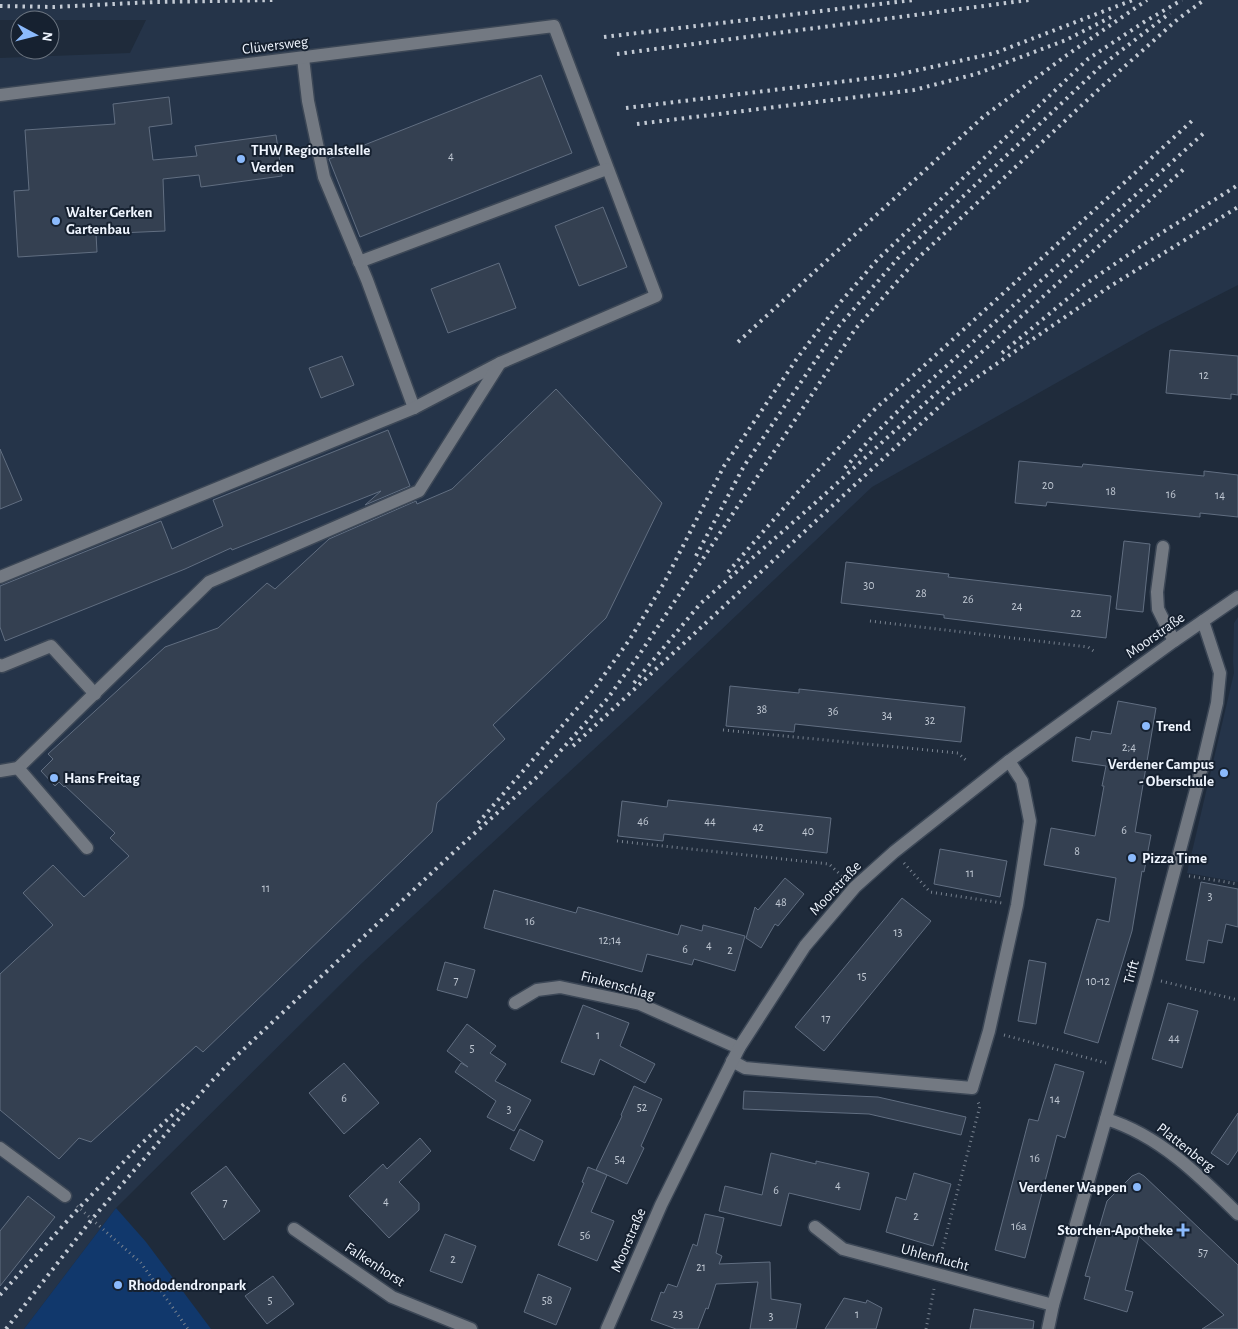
<svg xmlns="http://www.w3.org/2000/svg" width="1238" height="1329" viewBox="0 0 1238 1329" font-family="'Alegreya Sans',sans-serif">
	<style>
		.built { fill: #253449 }
		.green { fill: #11386c }
		.building { fill: #344051; stroke: #616e81 }
		.lines { fill: none; stroke-linecap: round; stroke-linejoin: round }
		.minor-casing { stroke: #3c4756; stroke-width: 15 }
		.path { stroke: #78828f; stroke-width: 3; stroke-dasharray: 1 4; stroke-linecap: butt }
		.minor { stroke: #737982; stroke-width: 12 }
		.rail { stroke: #c3cad4; stroke-width: 4; stroke-dasharray: 2.5 5; stroke-linecap: butt }
		.poi-dot { fill: #8bbafc; stroke: #162130; stroke-width: 2 }
		.labels { text-anchor: middle; stroke-width: 4; stroke-linejoin: round; paint-order: stroke }
		.number-label { font-size: 12px; fill: #c0c8d3 }
		.street-label { font-size: 15px; fill: #eff5fe; stroke: #162130 }
		.poi-label { font-size: 15px; font-weight: bold; fill: #eff5fe; stroke: #162130; text-anchor: start }
	</style>
	<rect width="100%" height="100%" fill="#1f2b3b"/>
	<g class="built">
		<path d="M 0,0 L 1238,0 L 1238,285 L 1150,330 L 872,487 L 644,703 L 363,962 L 116,1208 L 24,1329 L 0,1329 L 0,58 L 130,53 L 146,20 L 0,20 Z"/>
		<path d="M 1238,617 L 1238,882 L 1187,873 L 1234,673 L 1233,661 L 1234,623 Z"/>
	</g>
	<path class="green" d="M 116,1208 L 146,1242 L 211,1329 L 24,1329 Z"/>
	<g class="building">
		<path d="M 541,75 L 572,153 L 360,237 L 329,159 Z"/>
		<path d="M 169,97 L 172,124 L 149,127 L 153,160 L 197,156 L 195,146 L 276,135 L 282,176 L 201,187 L 199,175 L 163,179 L 165,231 L 96,234 L 97,252 L 18,257 L 14,191 L 29,190 L 25,130 L 115,124 L 113,104 Z"/>
		<path d="M 603,207 L 627,267 L 579,286 L 555,226 Z"/>
		<path d="M 499,263 L 516,308 L 448,333 L 431,289 Z"/>
		<path d="M 1170,350 L 1238,356 L 1238,395 L 1231,394 L 1231,399 L 1166,393 Z"/>
		<path d="M 342,356 L 354,385 L 321,398 L 309,368 Z"/>
		<path d="M 556,389 L 662,503 L 606,618 L 493,725 L 505,739 L 437,803 L 432,832 L 203,1052 L 196,1046 L 91,1142 L 79,1138 L 59,1159 L 0,1110 L 0,974 L 53,925 L 23,893 L 53,865 L 84,897 L 129,856 L 110,838 L 115,833 L 65,786 L 64,787 L 59,782 L 55,786 L 41,771 L 53,759 L 48,754 L 165,647 L 218,628 L 267,583 L 275,589 L 329,539 L 416,501 L 417,504 L 452,489 Z"/>
		<path d="M 388,430 L 410,486 L 365,505 L 381,491 L 232,550 L 231,548 L 185,569 L 5,641 L 0,627 L 0,586 L 161,521 L 172,549 L 223,526 L 213,500 Z"/>
		<path d="M 0,449 L 22,500 L 0,509 Z"/>
		<path d="M 1019,461 L 1082,467 L 1083,464 L 1204,476 L 1204,471 L 1238,475 L 1238,517 L 1200,513 L 1200,517 L 1047,502 L 1046,506 L 1015,503 Z"/>
		<path d="M 1124,541 L 1150,544 L 1143,612 L 1116,609 Z"/>
		<path d="M 846,562 L 949,574 L 948,577 L 1111,596 L 1106,638 L 944,618 L 944,615 L 841,603 Z"/>
		<path d="M 730,686 L 799,693 L 799,689 L 965,707 L 961,742 L 795,724 L 794,732 L 726,726 Z"/>
		<path d="M 1118,701 L 1156,708 L 1135,832 L 1151,835 L 1144,872 L 1142,871 L 1132,931 L 1098,1043 L 1064,1033 L 1097,919 L 1109,922 L 1116,878 L 1044,865 L 1051,828 L 1095,836 L 1104,786 L 1102,786 L 1106,766 L 1072,761 L 1076,737 L 1090,740 L 1092,731 L 1111,734 Z"/>
		<path d="M 668,800 L 831,818 L 827,853 L 664,834 L 663,841 L 618,836 L 622,801 L 667,807 Z"/>
		<path d="M 940,849 L 1007,861 L 1000,897 L 934,884 Z"/>
		<path d="M 785,878 L 804,894 L 778,926 L 775,924 L 761,948 L 746,938 L 755,907 L 758,910 Z"/>
		<path d="M 1201,882 L 1238,889 L 1238,927 L 1226,924 L 1222,943 L 1208,940 L 1204,963 L 1186,960 Z"/>
		<path d="M 494,890 L 576,913 L 578,907 L 678,935 L 681,925 L 702,931 L 703,925 L 745,936 L 735,971 L 694,959 L 692,965 L 647,954 L 642,972 L 484,928 Z"/>
		<path d="M 902,898 L 931,921 L 824,1051 L 795,1027 Z"/>
		<path d="M 1029,960 L 1046,963 L 1036,1024 L 1018,1021 Z"/>
		<path d="M 445,962 L 475,970 L 467,998 L 437,990 Z"/>
		<path d="M 1168,1003 L 1198,1011 L 1182,1068 L 1152,1059 Z"/>
		<path d="M 583,1005 L 629,1023 L 620,1046 L 655,1064 L 645,1083 L 600,1059 L 594,1075 L 561,1062 Z"/>
		<path d="M 467,1024 L 496,1046 L 490,1053 L 506,1064 L 495,1081 L 531,1100 L 514,1131 L 487,1117 L 496,1101 L 455,1072 L 461,1063 L 468,1067 L 447,1051 Z"/>
		<path d="M 344,1063 L 379,1103 L 344,1134 L 309,1093 Z"/>
		<path d="M 1055,1064 L 1084,1072 L 1065,1138 L 1057,1135 L 1025,1258 L 995,1250 L 1029,1119 L 1038,1121 Z"/>
		<path d="M 634,1086 L 662,1099 L 641,1146 L 644,1148 L 627,1184 L 596,1170 L 622,1116 L 621,1115 Z"/>
		<path d="M 744,1091 L 878,1097 L 966,1117 L 961,1135 L 869,1114 L 743,1109 Z"/>
		<path d="M 1238,1113 L 1238,1150 L 1228,1165 L 1211,1153 Z"/>
		<path d="M 520,1129 L 543,1141 L 534,1161 L 510,1149 Z"/>
		<path d="M 420,1138 L 431,1151 L 399,1182 L 419,1203 L 419,1210 L 389,1238 L 349,1196 L 383,1164 L 387,1169 Z"/>
		<path d="M 771,1153 L 816,1164 L 816,1161 L 869,1173 L 860,1210 L 789,1193 L 781,1226 L 719,1211 L 725,1186 L 762,1195 Z"/>
		<path d="M 226,1166 L 260,1211 L 224,1240 L 191,1193 Z"/>
		<path d="M 588,1167 L 607,1175 L 591,1212 L 614,1221 L 597,1261 L 558,1245 L 584,1183 L 582,1182 Z"/>
		<path d="M 914,1173 L 951,1184 L 933,1246 L 886,1232 L 896,1197 L 906,1200 Z"/>
		<path d="M 1139,1173 L 1144,1176 L 1238,1265 L 1238,1329 L 1202,1329 L 1224,1315 L 1139,1236 L 1125,1290 L 1133,1292 L 1127,1312 L 1084,1299 L 1090,1277 L 1085,1276 L 1107,1201 L 1132,1176 Z"/>
		<path d="M 28,1196 L 55,1217 L 0,1286 L 0,1231 Z"/>
		<path d="M 705,1214 L 724,1218 L 716,1253 L 722,1256 L 719,1264 L 770,1262 L 771,1299 L 801,1304 L 796,1329 L 750,1329 L 758,1282 L 716,1284 L 708,1309 L 706,1308 L 698,1329 L 676,1329 L 651,1320 L 661,1292 L 664,1293 L 668,1284 L 677,1287 L 693,1244 L 697,1246 Z"/>
		<path d="M 445,1234 L 476,1246 L 462,1283 L 430,1271 Z"/>
		<path d="M 538,1274 L 571,1288 L 556,1325 L 524,1312 Z"/>
		<path d="M 273,1276 L 294,1304 L 267,1324 L 245,1296 Z"/>
		<path d="M 844,1298 L 866,1303 L 867,1300 L 882,1308 L 876,1329 L 825,1329 Z"/>
		<path d="M 974,1309 L 1034,1321 L 1033,1329 L 970,1329 Z"/>
	</g>
	<g class="lines">
		<defs>
			<g id="minor">
				<path d="M 303,58 L 308,101 L 324,177 L 367,280 L 414,408"/>
				<path d="M 0,95 L 554,26 L 656,296 L 500,363 L 414,408 L 0,577"/>
				<path d="M 359,262 L 607,169"/>
				<path d="M 1163,547 L 1157,592 L 1158,609 L 1174,641"/>
				<path d="M 0,665 L 2,666 L 51,646 L 95,694"/>
				<path d="M 18,768 L 209,582 L 419,491 L 500,363"/>
				<path d="M 0,771 L 18,768 L 87,848"/>
				<path d="M 515,1003 L 537,990 L 560,987 L 640,1004 L 739,1048"/>
				<path d="M 732,1061 L 745,1068 L 972,1088 L 989,1031 L 1017,905 L 1030,821 L 1022,781 L 1009,761"/>
				<path d="M 1106,1119 C 1159,1135 1200,1176 1238,1214"/>
				<path d="M 0,1148 L 65,1196"/>
				<path d="M 815,1227 L 843,1249 L 1053,1305"/>
				<path d="M 294,1229 L 392,1297 L 471,1329"/>
				<path d="M 607,1329 L 661,1205 L 739,1048 L 805,946 L 855,887 L 894,852 L 1009,761 L 1174,641 L 1238,597"/>
				<path d="M 1048,1329 L 1053,1305 L 1146,978 L 1202,767 L 1217,703 L 1220,673 L 1203,621"/>
			</g>
		</defs>
		<use href="#minor" class="minor-casing"/>
		<g class="path">
			<path d="M 870,621 L 1088,647 L 1095,652"/>
			<path d="M 723,730 L 958,753 L 968,762"/>
			<path d="M 617,841 L 829,864 L 843,877"/>
			<path d="M 904,863 L 930,892 L 1002,903"/>
			<path d="M 1189,876 L 1238,884"/>
			<path d="M 1161,981 L 1238,1000"/>
			<path d="M 1004,1035 L 1106,1063"/>
			<path d="M 77,1206 L 141,1263 L 188,1329"/>
			<path d="M 940,1258 L 980,1106 L 978,1102"/>
			<path d="M 926,1329 L 934,1289"/>
		</g>
		<use href="#minor" class="minor"/>
		<g class="rail">
			<path d="M 0,6 L 53,7 L 155,2 L 273,0"/>
			<path d="M 604,37 L 913,0"/>
			<path d="M 617,54 L 1029,0"/>
			<path d="M 626,108 L 896,75 L 995,53 L 1133,0"/>
			<path d="M 637,124 L 914,90 L 976,74 L 1066,40 L 1111,17"/>
			<path d="M 738,342 L 983,117 L 1067,55 L 1147,0"/>
			<path d="M 1002,353 L 1084,285 L 1147,242 L 1238,185"/>
			<path d="M 845,468 L 872,437 L 911,398 L 1205,132"/>
			<path d="M 696,556 L 744,466 L 839,326 L 899,257 L 1101,66 L 1170,13"/>
			<path d="M 728,572 L 796,494 L 876,408 L 916,373 L 1194,119"/>
			<path d="M 634,683 L 701,603 L 814,504 L 1185,168"/>
			<path d="M 573,746 L 954,393 L 1109,287 L 1238,207"/>
			<path d="M 478,823 L 594,689 L 630,639 L 664,583 L 724,466 L 798,357 L 837,306 L 878,259 L 1088,59 L 1144,22 L 1182,0"/>
			<path d="M 0,1295 L 79,1208 L 139,1146 L 184,1104"/>
			<path d="M 6,1329 L 92,1219 L 209,1084 L 230,1062 L 455,851 L 537,777 L 608,698 L 641,652 L 856,328 L 918,258 L 1098,90 L 1178,19 L 1204,0"/>
		</g>
	</g>
	<g class="poi-dot">
		<circle cx="241" cy="159" r="5"/>
		<circle cx="56" cy="221" r="5"/>
		<circle cx="1146" cy="726" r="5"/>
		<circle cx="1224" cy="773" r="5"/>
		<circle cx="54" cy="778" r="5"/>
		<circle cx="1132" cy="858" r="5"/>
		<circle cx="1137" cy="1187" r="5"/>
		<path d="M1180.5 1222.5h5v5h5v5h-5v5h-5v-5h-5v-5h5z"/>
		<circle cx="118" cy="1285" r="5"/>
	</g>
	<g class="labels">
		<g class="number-label">
			<text x="451" y="160">4</text>
			<text x="1204" y="379">12</text>
			<text x="1048" y="489">20</text>
			<text x="1111" y="495">18</text>
			<text x="1171" y="498">16</text>
			<text x="1220" y="499">14</text>
			<text x="869" y="589">30</text>
			<text x="921" y="597">28</text>
			<text x="968" y="603">26</text>
			<text x="1017" y="610">24</text>
			<text x="1076" y="617">22</text>
			<text x="762" y="713">38</text>
			<text x="833" y="715">36</text>
			<text x="887" y="719">34</text>
			<text x="930" y="724">32</text>
			<text x="1129" y="751">2;4</text>
			<text x="643" y="825">46</text>
			<text x="710" y="825">44</text>
			<text x="758" y="831">42</text>
			<text x="1124" y="834">6</text>
			<text x="808" y="835">40</text>
			<text x="1077" y="855">8</text>
			<text x="970" y="877">11</text>
			<text x="266" y="892">11</text>
			<text x="1210" y="900">3</text>
			<text x="781" y="906">48</text>
			<text x="530" y="925">16</text>
			<text x="898" y="936">13</text>
			<text x="610" y="944">12;14</text>
			<text x="709" y="949">4</text>
			<text x="685" y="953">6</text>
			<text x="730" y="954">2</text>
			<text x="862" y="980">15</text>
			<text x="456" y="984">7</text>
			<text x="1098" y="985">10-12</text>
			<text x="826" y="1022">17</text>
			<text x="598" y="1039">1</text>
			<text x="1174" y="1042">44</text>
			<text x="472" y="1052">5</text>
			<text x="344" y="1102">6</text>
			<text x="1055" y="1103">14</text>
			<text x="642" y="1111">52</text>
			<text x="509" y="1113">3</text>
			<text x="1035" y="1162">16</text>
			<text x="620" y="1163">54</text>
			<text x="838" y="1189">4</text>
			<text x="776" y="1194">6</text>
			<text x="386" y="1205">4</text>
			<text x="225" y="1206">7</text>
			<text x="916" y="1220">2</text>
			<text x="1019" y="1230">16a</text>
			<text x="585" y="1239">56</text>
			<text x="1203" y="1256">57</text>
			<text x="453" y="1263">2</text>
			<text x="701" y="1271">21</text>
			<text x="270" y="1304">5</text>
			<text x="547" y="1304">58</text>
			<text x="678" y="1318">23</text>
			<text x="857" y="1318">1</text>
			<text x="771" y="1320">3</text>
		</g>
		<g class="street-label">
			<text transform="translate(275 45) rotate(-7)" y="5">Clüversweg</text>
			<text transform="translate(1155 635) rotate(-35)" y="5">Moorstraße</text>
			<text transform="translate(835 888) rotate(-47)" y="5">Moorstraße</text>
			<text transform="translate(1131 972) rotate(-75)" y="5">Trift</text>
			<text transform="translate(618 985) rotate(15)" y="5">Finkenschlag</text>
			<text transform="translate(1186 1147) rotate(38)" y="5">Plattenberg</text>
			<text transform="translate(628 1240) rotate(-67)" y="5">Moorstraße</text>
			<text transform="translate(935 1257) rotate(15)" y="5">Uhlenflucht</text>
			<text transform="translate(375 1264) rotate(33)" y="5">Falkenhorst</text>
		</g>
		<g class="poi-label">
			<text x="251" y="155">THW Regionalstelle<tspan x="251" dy="17">Verden</tspan></text>
			<text x="66" y="217">Walter Gerken<tspan x="66" dy="17">Gartenbau</tspan></text>
			<text x="1156" y="731">Trend</text>
			<text x="1214" y="769" text-anchor="end">Verdener Campus<tspan x="1214" dy="17">- Oberschule</tspan></text>
			<text x="64" y="783">Hans Freitag</text>
			<text x="1142" y="863">Pizza Time</text>
			<text x="1127" y="1192" text-anchor="end">Verdener Wappen</text>
			<text x="1173" y="1235" text-anchor="end">Storchen-Apotheke</text>
			<text x="128" y="1290">Rhododendronpark</text>
		</g>
	</g>
	<g transform="translate(35 35) rotate(97)"><circle r="24" fill="#162130" stroke="#6d7682"/>
	<path d="M0-4L9 19L0 12L-9 19Z" fill="#8bbafc"/>
	<text y="-8" font-size="14" font-weight="bold" text-anchor="middle" fill="#eff5fe">N</text>
	</g>
</svg>
